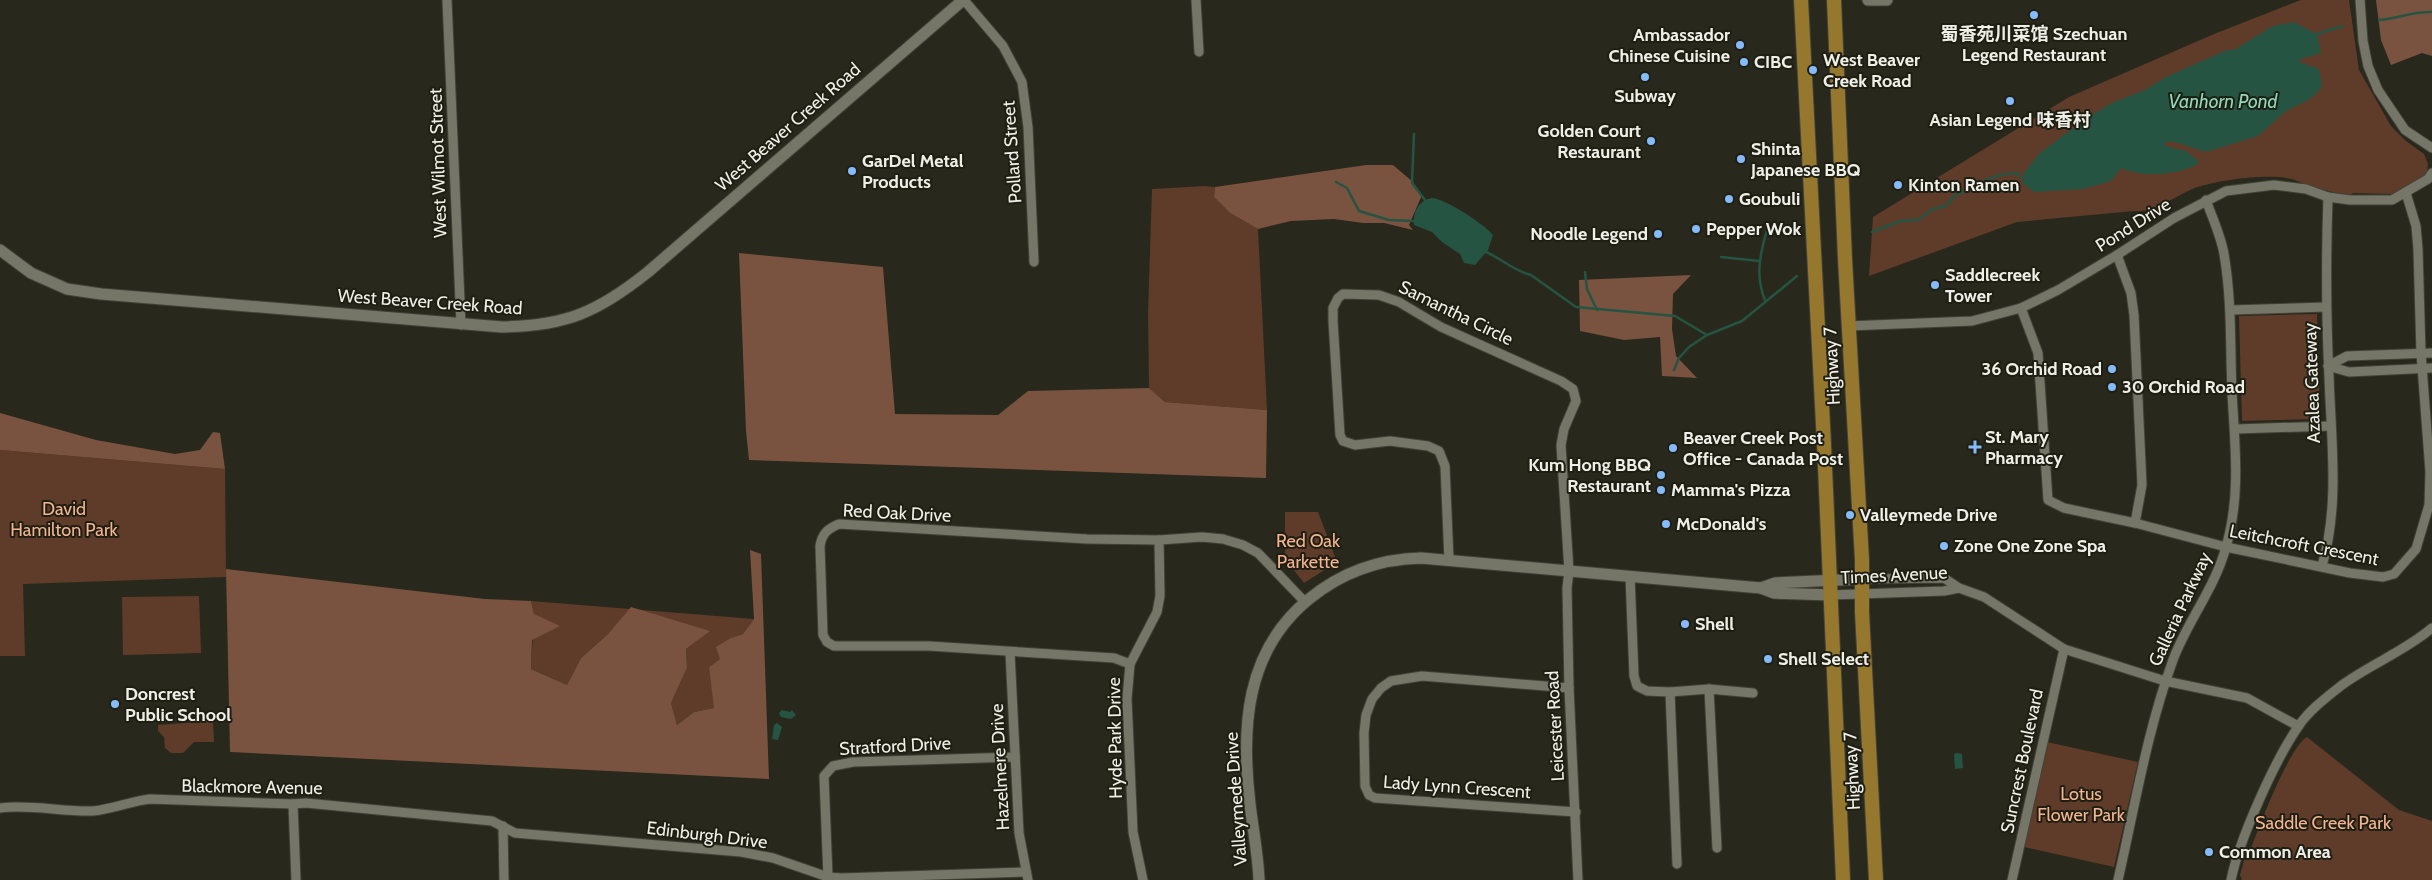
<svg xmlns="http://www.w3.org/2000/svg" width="2432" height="880" viewBox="0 0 2432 880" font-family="Cabin,'Noto Sans SC',sans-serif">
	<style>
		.green { fill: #5e3c29 }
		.forest { fill: #79533f }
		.water { fill: #255442 }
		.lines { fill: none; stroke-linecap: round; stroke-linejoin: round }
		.stream { stroke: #255442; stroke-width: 2.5 }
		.minor-casing { stroke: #424238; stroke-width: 11 }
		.tertiary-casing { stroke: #424238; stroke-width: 13 }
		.primary-casing { stroke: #424238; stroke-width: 16 }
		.minor { stroke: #767668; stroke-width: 9 }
		.tertiary { stroke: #767668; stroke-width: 11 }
		.primary { stroke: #95772d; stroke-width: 14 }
		.poi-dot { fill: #86bbfb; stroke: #1e1e13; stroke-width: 2 }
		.labels { text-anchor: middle; stroke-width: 4; stroke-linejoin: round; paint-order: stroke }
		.poi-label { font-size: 18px; font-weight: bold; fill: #efefe8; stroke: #1e1e13; text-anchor: start }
		.street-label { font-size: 18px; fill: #efefe8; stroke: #1e1e13 }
		.park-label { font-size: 18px; fill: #f4b490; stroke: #1e1e13 }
		.water-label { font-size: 19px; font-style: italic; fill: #8ddabb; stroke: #1e1e13 }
	</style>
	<rect width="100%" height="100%" fill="#28281c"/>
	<g class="green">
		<path d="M 2301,0 L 2349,0 L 2359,70 L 2391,126 L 2406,141 L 2424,154 L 2428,164 L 2427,172 L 2422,178 L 2392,194 L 2353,193 L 2349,196 L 2304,185 C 2287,169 2219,180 2198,187 C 2176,194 2158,213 2134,211 L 2017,222 L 1869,276 L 1873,217 L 2069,97 L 2214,34 Z"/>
		<path d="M 1205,186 L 1215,187 L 1214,197 L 1230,213 L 1258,229 L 1267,410 L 1165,402 L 1149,388 L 1148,314 L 1152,189 Z"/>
		<path d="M 2317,314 L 2320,419 L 2242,421 L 2239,316 Z"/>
		<path d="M 0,450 L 225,469 L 226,577 L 23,584 L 25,656 L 0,656 Z"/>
		<path d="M 1285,512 L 1318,512 L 1337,562 L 1304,583 L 1285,559 Z"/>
		<path d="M 199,596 L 201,653 L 123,655 L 122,597 Z"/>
		<path d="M 531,601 L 754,619 L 743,634 L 731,638 L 720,659 L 709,667 L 715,708 L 694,712 L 677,725 L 671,703 L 687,668 L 686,649 L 709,631 L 631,608 L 608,634 L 581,658 L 567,685 L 531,669 L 534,614 Z"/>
		<path d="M 213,721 L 214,742 L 194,742 L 183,753 L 171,753 L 165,748 L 164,737 L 158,731 L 158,725 Z"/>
		<path d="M 2307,737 L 2399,810 L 2432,821 L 2432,880 L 2242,880 L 2240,875 L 2245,857 L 2249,854 C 2257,831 2289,747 2307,737 Z"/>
		<path d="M 2047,742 L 2138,762 L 2114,867 L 2024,847 Z"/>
	</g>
	<g class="forest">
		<path d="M 2376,0 L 2432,0 L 2432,56 L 2422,53 L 2391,65 L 2381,40 Z"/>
		<path d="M 1366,165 L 1393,165 L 1413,182 L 1422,195 L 1409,225 L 1413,230 L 1384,223 L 1363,223 L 1334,219 L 1291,221 L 1258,229 L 1230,213 L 1214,197 L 1215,187 Z"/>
		<path d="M 739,253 L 883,267 L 895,414 L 998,415 L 1028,391 L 1149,388 L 1165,402 L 1267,410 L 1266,478 L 749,460 L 746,431 Z"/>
		<path d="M 1691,275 L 1673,294 L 1672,329 L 1676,356 L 1697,378 L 1662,376 L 1660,337 L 1624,340 L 1580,331 L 1579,280 Z"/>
		<path d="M 0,413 L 96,440 L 175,454 L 200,450 L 213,432 L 220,433 L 225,469 L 0,450 Z"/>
		<path d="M 750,550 L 761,554 L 769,779 L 230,752 L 226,569 L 485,599 L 531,601 L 534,614 L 560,626 L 532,640 L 531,669 L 567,685 L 581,658 L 608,634 L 631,607 L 710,631 L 686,649 L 687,668 L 671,703 L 677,725 L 694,712 L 714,708 L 709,667 L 720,659 L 716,647 L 731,638 L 743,634 L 754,619 Z"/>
	</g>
	<g class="water">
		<path d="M 2293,22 L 2317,34 L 2321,53 L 2301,59 L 2299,62 L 2319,69 L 2322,87 L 2310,99 L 2286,111 L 2258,136 L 2206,152 L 2175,142 L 2165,142 L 2165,146 L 2186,151 L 2198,161 L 2198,164 C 2177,175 2143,178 2121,168 L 2111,181 L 2083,189 L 2034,192 L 2022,183 L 2024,173 L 2040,153 L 2085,119 L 2112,103 L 2145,90 L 2166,77 L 2227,50 L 2234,50 L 2273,26 Z"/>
		<path d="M 1432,198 C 1446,199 1484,224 1493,235 L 1488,250 L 1475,265 L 1464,263 L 1460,254 L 1442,242 L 1432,232 L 1414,225 C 1412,213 1419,200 1432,198 Z"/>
		<path d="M 782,710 L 790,712 L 792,710 L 796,715 L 791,719 L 781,717 L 779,713 Z"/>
		<path d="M 777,723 L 782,727 L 778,740 L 772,739 L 774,725 Z"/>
		<path d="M 1957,753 L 1962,754 L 1963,768 L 1955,769 L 1954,754 Z"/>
	</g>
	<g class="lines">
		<g class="stream">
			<path d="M 2379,20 C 2398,19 2412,11 2432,12"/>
			<path d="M 2317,34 L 2342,26"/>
			<path d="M 1414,134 L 1412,183 L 1425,200"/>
			<path d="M 1336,182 L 1347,188 L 1359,211 L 1389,220 L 1413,221"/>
			<path d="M 1872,232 L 1900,221 L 1918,220 L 1933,209 L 1945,206 L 1958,193 C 1968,193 1975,185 1984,181 C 1995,176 2006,173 2017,173 L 2021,177"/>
			<path d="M 1486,252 C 1502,259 1514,271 1531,275 L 1576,307 L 1675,316 L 1707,335"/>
			<path d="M 1721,257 L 1759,261"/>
			<path d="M 1585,272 L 1587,289 L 1597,310"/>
			<path d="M 1765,300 C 1755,276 1760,254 1767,230"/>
			<path d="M 1674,370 L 1679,358 L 1689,347 L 1707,335 L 1742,321 L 1797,276"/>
		</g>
		<defs>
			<g id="minor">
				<path d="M 447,0 L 461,325"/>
				<path d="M 964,0 L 1003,46 L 1022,82 L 1028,127 L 1034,262"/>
				<path d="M 1196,0 L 1199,52"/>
				<path d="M 2360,0 L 2363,41 L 2368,66 L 2378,90 L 2405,130 L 2432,148"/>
				<path d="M 2117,255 L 2131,293 L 2134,315 L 2142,485 L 2135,523"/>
				<path d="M 2021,308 L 2038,353 L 2048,500 L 2064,508 L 2135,523 L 2226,547 L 2350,573 L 2383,577 L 2394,574 L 2416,549 L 2429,505 L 2430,472 L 2421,353 L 2418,249 L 2416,226 L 2406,193"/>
				<path d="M 2231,310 L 2326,307"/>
				<path d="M 1848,326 L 1972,321 L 2021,308 L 2058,290 L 2117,255 L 2174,218 L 2226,191 L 2274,185 L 2306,189 L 2328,197 L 2350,200 L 2392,200 L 2428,179 L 2432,173"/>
				<path d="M 2328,366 L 2347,356 L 2432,353"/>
				<path d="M 2328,366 L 2349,372 L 2432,368"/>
				<path d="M 2236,429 L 2331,426"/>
				<path d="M 1449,560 L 1445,466 L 1439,451 L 1428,446 L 1390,441 L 1355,445 L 1343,441 L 1340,435 L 1333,321 L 1333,308 L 1338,298 L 1343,294 L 1379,295 L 1399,302 L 1441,327 L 1561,381 L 1573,389 L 1576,401 L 1564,429 L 1561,445 L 1569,571 L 1567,588 L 1569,688 L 1578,880"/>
				<path d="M 2322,566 C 2340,505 2331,439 2329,376 C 2326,316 2326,257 2328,197"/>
				<path d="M 1630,576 L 1634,676 L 1637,686 L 1647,691 L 1670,692 L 1677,864"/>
				<path d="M 1862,579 L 1944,578 L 1959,588 L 1984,597 L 2064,649 L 2165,681 L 2247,698 L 2298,726"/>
				<path d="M 1831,595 L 1944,591 L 1959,588"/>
				<path d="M 1010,652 L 1019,833 L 1028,880"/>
				<path d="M 1130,664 L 1114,658 L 929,646 L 834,646 L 827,642 L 823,635 L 820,546 C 822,534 827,529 839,524 L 1087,539 L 1159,540 L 1202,537 L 1223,539 L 1243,545 L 1258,553 L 1305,602"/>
				<path d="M 1569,688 L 1422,676 L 1391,681 L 1381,688 L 1372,699 L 1366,715 L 1364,733 L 1365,786 L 1369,795 L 1375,798 L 1576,812"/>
				<path d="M 1709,689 L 1717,848"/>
				<path d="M 1670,692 L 1709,689 L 1753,693"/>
				<path d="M 293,804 L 296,880"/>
				<path d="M 0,808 C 29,804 63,812 93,811 C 114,809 131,801 150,799 L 293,804 L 306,803 L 492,821 L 515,833 L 741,852 L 773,858 L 828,877 L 841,878 L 1026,872"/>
				<path d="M 503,826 L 504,880"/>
				<path d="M 828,877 L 824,776 L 833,766 L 853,762 L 1015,757"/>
				<path d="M 1143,880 L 1133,832 L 1127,699 L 1130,664 L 1157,612 L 1160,596 L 1159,540"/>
				<path d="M 2012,880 L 2064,649"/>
				<path d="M 2118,880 C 2135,806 2147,731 2173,660 C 2187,622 2215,588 2226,547 C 2241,495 2235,447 2232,393 C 2230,346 2232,301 2224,254 C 2221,236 2212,217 2206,200"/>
				<path d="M 2231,880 C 2239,840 2275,760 2298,727 C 2308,711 2328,696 2342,685 C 2371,664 2405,651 2432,628"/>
			</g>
			<g id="tertiary">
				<path d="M 1868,0 L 1887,0"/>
				<path d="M 0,250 L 31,273 L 67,289 L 101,294 L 502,327 C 566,326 598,312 648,272 L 963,0"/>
				<path d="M 1761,588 L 1775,583 L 1862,579"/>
				<path d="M 1259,880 C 1258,854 1253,830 1250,804 C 1241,728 1245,651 1309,599 C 1342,572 1379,559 1421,558 L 1761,588 L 1774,593 L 1831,595"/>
			</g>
			<g id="primary">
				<path d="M 1801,0 L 1824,444 L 1843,880"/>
				<path d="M 1834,0 L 1845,259 L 1862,560 L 1862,612 L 1876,880"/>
			</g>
		</defs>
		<use href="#minor" class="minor-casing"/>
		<use href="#tertiary" class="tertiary-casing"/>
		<use href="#primary" class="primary-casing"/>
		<use href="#minor" class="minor"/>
		<use href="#tertiary" class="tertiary"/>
		<use href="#primary" class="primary"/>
	</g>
	<g class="poi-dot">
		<circle cx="2034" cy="15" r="5"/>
		<circle cx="1740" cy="45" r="5"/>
		<circle cx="1744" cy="62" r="5"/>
		<circle cx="1813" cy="70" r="5"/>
		<circle cx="1645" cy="77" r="5"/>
		<circle cx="2010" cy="101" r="5"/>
		<circle cx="1651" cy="141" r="5"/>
		<circle cx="1741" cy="159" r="5"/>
		<circle cx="852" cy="171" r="5"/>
		<circle cx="1898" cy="185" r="5"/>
		<circle cx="1729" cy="199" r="5"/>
		<circle cx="1696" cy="229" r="5"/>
		<circle cx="1658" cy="234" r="5"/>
		<circle cx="1935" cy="285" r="5"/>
		<circle cx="2112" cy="369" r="5"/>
		<circle cx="2112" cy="387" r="5"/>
		<path d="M1972.5 439.5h5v5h5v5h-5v5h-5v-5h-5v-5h5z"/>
		<circle cx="1673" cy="448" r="5"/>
		<circle cx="1661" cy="475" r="5"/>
		<circle cx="1661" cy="490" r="5"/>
		<circle cx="1850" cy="515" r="5"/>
		<circle cx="1666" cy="524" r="5"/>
		<circle cx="1944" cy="546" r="5"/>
		<circle cx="1685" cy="624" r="5"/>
		<circle cx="1768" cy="659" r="5"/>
		<circle cx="115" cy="704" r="5"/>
		<circle cx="2209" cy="852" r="5"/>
	</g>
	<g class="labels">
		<g class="poi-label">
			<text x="2034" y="40" text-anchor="middle">蜀香苑川菜馆 Szechuan<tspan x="2034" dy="21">Legend Restaurant</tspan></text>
			<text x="1730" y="41" text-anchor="end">Ambassador<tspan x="1730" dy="21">Chinese Cuisine</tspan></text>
			<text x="1823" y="66">West Beaver<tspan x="1823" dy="21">Creek Road</tspan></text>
			<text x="1754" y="68">CIBC</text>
			<text x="1645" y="102" text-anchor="middle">Subway</text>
			<text x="2010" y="126" text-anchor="middle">Asian Legend 味香村</text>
			<text x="1641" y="137" text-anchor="end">Golden Court<tspan x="1641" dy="21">Restaurant</tspan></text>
			<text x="1751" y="155">Shinta<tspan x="1751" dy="21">Japanese BBQ</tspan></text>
			<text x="862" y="167">GarDel Metal<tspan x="862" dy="21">Products</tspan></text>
			<text x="1908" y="191">Kinton Ramen</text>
			<text x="1739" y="205">Goubuli</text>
			<text x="1706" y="235">Pepper Wok</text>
			<text x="1648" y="240" text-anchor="end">Noodle Legend</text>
			<text x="1945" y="281">Saddlecreek<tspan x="1945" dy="21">Tower</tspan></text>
			<text x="2102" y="375" text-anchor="end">36 Orchid Road</text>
			<text x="2122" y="393">30 Orchid Road</text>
			<text x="1985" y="443">St. Mary<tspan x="1985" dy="21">Pharmacy</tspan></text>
			<text x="1683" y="444">Beaver Creek Post<tspan x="1683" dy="21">Office - Canada Post</tspan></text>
			<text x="1651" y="471" text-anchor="end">Kum Hong BBQ<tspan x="1651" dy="21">Restaurant</tspan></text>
			<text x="1671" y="496">Mamma's Pizza</text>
			<text x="1860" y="521">Valleymede Drive</text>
			<text x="1676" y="530">McDonald's</text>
			<text x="1954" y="552">Zone One Zone Spa</text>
			<text x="1695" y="630">Shell</text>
			<text x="1778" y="665">Shell Select</text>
			<text x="125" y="700">Doncrest<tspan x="125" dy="21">Public School</tspan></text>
			<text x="2219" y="858">Common Area</text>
		</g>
		<g class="street-label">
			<text transform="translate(788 127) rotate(-41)" y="6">West Beaver Creek Road</text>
			<text transform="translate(1012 152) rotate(-94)" y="6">Pollard Street</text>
			<text transform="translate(438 163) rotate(-92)" y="6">West Wilmot Street</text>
			<text transform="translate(2133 225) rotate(-32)" y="6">Pond Drive</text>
			<text transform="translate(430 302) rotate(4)" y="6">West Beaver Creek Road</text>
			<text transform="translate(1456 313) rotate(26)" y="6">Samantha Circle</text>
			<text transform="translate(1832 366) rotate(-93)" y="6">Highway 7</text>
			<text transform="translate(2312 383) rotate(-92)" y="6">Azalea Gateway</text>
			<text transform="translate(897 513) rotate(3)" y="6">Red Oak Drive</text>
			<text transform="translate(2304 545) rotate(11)" y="6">Leitchcroft Crescent</text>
			<text transform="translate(1894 575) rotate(-3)" y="6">Times Avenue</text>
			<text transform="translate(2180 609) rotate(-65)" y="6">Galleria Parkway</text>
			<text transform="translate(1555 726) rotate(-93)" y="6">Leicester Road</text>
			<text transform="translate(1115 738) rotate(-91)" y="6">Hyde Park Drive</text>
			<text transform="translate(895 746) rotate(-3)" y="6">Stratford Drive</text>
			<text transform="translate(2022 761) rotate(-78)" y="6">Suncrest Boulevard</text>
			<text transform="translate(1000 767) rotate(-93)" y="6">Hazelmere Drive</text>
			<text transform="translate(1852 771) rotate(-93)" y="6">Highway 7</text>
			<text transform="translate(252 787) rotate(1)" y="6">Blackmore Avenue</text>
			<text transform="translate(1457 787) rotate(4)" y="6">Lady Lynn Crescent</text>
			<text transform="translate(1236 799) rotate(-94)" y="6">Valleymede Drive</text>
			<text transform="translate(707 835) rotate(7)" y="6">Edinburgh Drive</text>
		</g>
		<g class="park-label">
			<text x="64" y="515">David<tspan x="64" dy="21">Hamilton Park</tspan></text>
			<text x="1308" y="547">Red Oak<tspan x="1308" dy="21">Parkette</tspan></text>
			<text x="2081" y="800">Lotus<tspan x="2081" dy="21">Flower Park</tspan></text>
			<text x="2323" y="829">Saddle Creek Park</text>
		</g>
		<g class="water-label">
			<text x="2223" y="108">Vanhorn Pond</text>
		</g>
	</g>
</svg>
